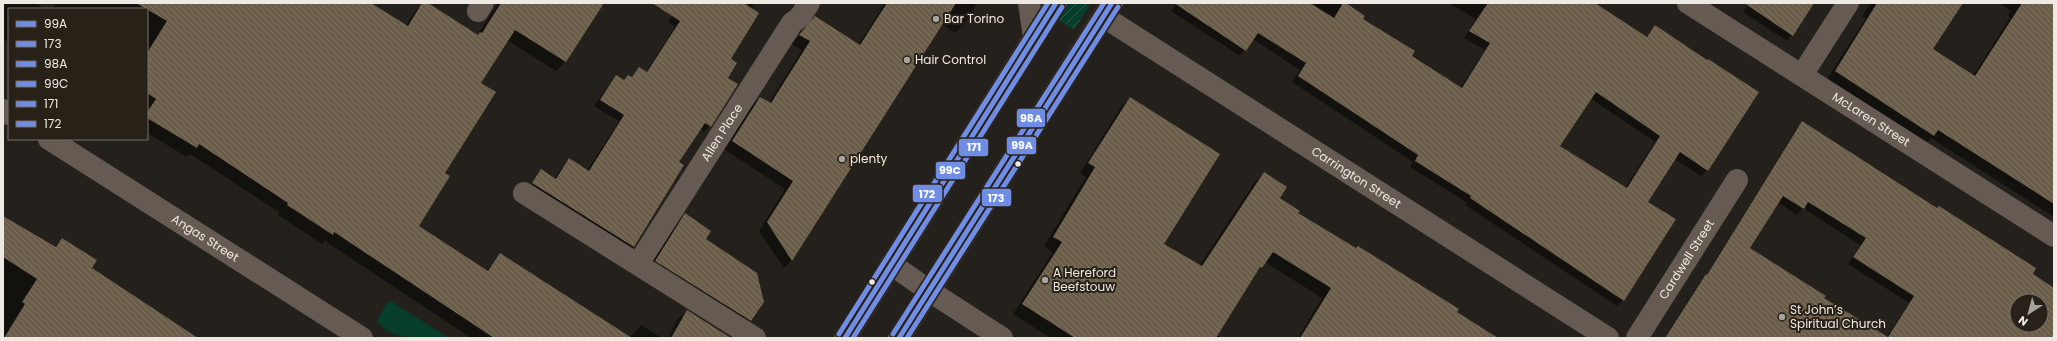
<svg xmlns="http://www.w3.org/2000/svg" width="2057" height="341" viewBox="0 0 2057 341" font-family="Poppins,sans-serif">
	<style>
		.grass { fill: #063e2b }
		.garden { fill: url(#garden-furrows) }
		.shadow { fill: #0007; fill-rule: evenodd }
		.building { fill: url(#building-back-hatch); fill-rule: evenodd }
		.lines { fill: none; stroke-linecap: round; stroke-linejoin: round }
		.minor { stroke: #655b52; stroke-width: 22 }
		.tertiary { stroke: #655b52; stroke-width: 22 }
		.secondary { stroke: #675c53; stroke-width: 22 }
		.bus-1-casing { stroke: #282118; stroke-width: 8 }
		.bus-2-casing { stroke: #282118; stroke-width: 8 }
		.bus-3-casing { stroke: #282118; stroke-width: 8 }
		.bus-4-casing { stroke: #282118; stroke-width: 8 }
		.bus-5-casing { stroke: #282118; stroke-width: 8 }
		.bus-6-casing { stroke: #282118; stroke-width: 8 }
		.bus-1 { stroke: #708de6; stroke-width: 5 }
		.bus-2 { stroke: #708de6; stroke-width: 5 }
		.bus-3 { stroke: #708de6; stroke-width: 5 }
		.bus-4 { stroke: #708de6; stroke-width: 5 }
		.bus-5 { stroke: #708de6; stroke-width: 5 }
		.bus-6 { stroke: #708de6; stroke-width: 5 }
		.poi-dot { fill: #a7a39d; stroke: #282118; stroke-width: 1.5 }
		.bus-dot { fill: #eeeae3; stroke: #282118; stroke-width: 1.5 }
		.labels { text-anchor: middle; stroke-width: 4; stroke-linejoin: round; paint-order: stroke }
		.poi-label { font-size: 12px; fill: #eeeae3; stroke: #282118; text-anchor: start }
		.street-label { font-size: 12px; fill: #eeeae3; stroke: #282118 }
		.line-badge { stroke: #282118; stroke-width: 1.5 }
		.badge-label { font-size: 11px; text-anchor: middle; font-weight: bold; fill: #fff }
	</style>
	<defs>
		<pattern id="garden-furrows" width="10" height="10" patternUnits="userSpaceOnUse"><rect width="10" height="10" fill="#063e2b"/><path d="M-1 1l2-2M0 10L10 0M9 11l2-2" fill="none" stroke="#2b5a4a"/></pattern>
		<pattern id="building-back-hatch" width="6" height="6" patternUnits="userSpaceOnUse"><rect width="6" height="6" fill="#6a5d49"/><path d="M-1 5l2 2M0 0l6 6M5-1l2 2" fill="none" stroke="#807463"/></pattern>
	</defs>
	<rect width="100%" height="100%" fill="#24201c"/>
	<path class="grass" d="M 389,300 L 449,338 C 427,338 386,341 377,320 Z"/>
	<path class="garden" d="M 1069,3 L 1091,3 L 1074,30 L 1059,20 Z"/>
	<g class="shadow">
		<path d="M 3,3 L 35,3 L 45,9 L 9,9 L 9,42 L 3,39 Z"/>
		<path d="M 56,3 L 369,3 L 406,26 L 415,11 L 423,3 L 426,3 L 477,36 L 498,3 L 603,3 L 565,62 L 556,71 L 507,40 L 480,83 L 444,174 L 417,226 L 486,271 L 500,255 L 630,338 L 641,325 L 662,338 L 471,338 L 325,241 L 322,244 L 278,215 L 279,212 L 190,154 L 187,157 L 147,133 L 147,9 L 52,9 Z"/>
		<path d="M 680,3 L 754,3 L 730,59 L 727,78 L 710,126 L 704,132 L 700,129 L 678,163 L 661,199 L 663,200 L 633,247 L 627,252 L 527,190 L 541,171 L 554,179 L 569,159 L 587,171 L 619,121 L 594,106 L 616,76 L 623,81 L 628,76 L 631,78 L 639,68 L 646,72 L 675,27 L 668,22 Z"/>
		<path d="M 885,3 L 977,3 L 963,25 L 955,33 L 942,24 L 792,260 L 784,268 L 759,231 L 785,189 L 724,149 L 751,106 L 760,98 L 769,103 L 802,50 L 792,44 L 807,26 L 858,45 Z"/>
		<path d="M 1177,3 L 1344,3 L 1410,57 L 1460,88 L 1485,50 L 1464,38 L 1476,19 L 1448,3 L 1594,3 L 1646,37 L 1655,26 L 1707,170 L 1701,176 L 1675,159 L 1647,202 L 1623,300 L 1617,306 L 1465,205 L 1466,202 L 1410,167 L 1413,162 L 1292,82 L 1300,70 L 1253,39 L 1240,56 L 1171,11 ZM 1590,98 L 1655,142 L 1625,188 L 1559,146 Z"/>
		<path d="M 1742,3 L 1813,3 L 1787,41 L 1743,12 L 1747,6 Z"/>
		<path d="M 1871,3 L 1961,3 L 1932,49 L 1973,76 L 2010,18 L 2008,16 L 2011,11 L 1999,3 L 2054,3 L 2054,217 L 1931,138 L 1925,144 L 1827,79 L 1866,18 L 1862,16 Z"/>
		<path d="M 1130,98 L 1162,244 L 1200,265 L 1254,183 L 1264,173 L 1278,198 L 1297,213 L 1496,338 L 1298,338 L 1322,298 L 1265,262 L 1253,276 L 1217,335 L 1221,338 L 1051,338 L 1013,314 L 1053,252 L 1044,246 L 1086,177 L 1080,173 L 1121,107 Z"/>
		<path d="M 1803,122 L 2054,289 L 2054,338 L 1664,338 L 1700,282 L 1706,276 L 1797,128 ZM 1778,202 L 1797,215 L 1803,208 L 1860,245 L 1848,264 L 1909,303 L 1887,337 L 1823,298 L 1749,248 ZM 2017,301 L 2041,301 L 2041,325 L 2017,325 Z"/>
		<path d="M 685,215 L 704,239 L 750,320 L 741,330 L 646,271 L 675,225 Z"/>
		<path d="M 3,216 L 54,247 L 62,239 L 91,269 L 180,338 L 3,338 Z"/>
		<path d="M 687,311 L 730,338 L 668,338 L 677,320 Z"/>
	</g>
	<g class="building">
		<path d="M 136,3 L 371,3 L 408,26 L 422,3 L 428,3 L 478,35 L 480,32 L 482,33 L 501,3 L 604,3 L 566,62 L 515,30 L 481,83 L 496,92 L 445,173 L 450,176 L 419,226 L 488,271 L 500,253 L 632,338 L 494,338 L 334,232 L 333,235 L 287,205 L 288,203 L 199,144 L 197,148 L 147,118 L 147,112 L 156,99 L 147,93 L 147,53 L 167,21 Z"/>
		<path d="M 652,3 L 744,3 L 759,13 L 731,59 L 737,63 L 728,78 L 738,84 L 711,127 L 705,123 L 679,162 L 684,165 L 634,247 L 532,183 L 541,169 L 556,179 L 569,158 L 589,171 L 624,115 L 600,100 L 616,75 L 624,80 L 628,75 L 632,77 L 639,67 L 647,72 L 680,21 Z"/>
		<path d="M 887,3 L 956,3 L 792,261 L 767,222 L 793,181 L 732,141 L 760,97 L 771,103 L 810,41 L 799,35 L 815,16 L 860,45 Z"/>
		<path d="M 1174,3 L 1310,3 L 1334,18 L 1343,3 L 1346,3 L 1365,16 L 1363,19 L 1415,51 L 1412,56 L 1462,88 L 1490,43 L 1469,31 L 1488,3 L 1595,3 L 1647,37 L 1655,25 L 1707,60 L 1708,59 L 1759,92 L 1708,171 L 1680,152 L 1648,202 L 1676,219 L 1624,301 L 1470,198 L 1471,196 L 1415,161 L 1418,155 L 1298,76 L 1306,63 L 1258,33 L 1246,51 ZM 1596,92 L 1660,136 L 1627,188 L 1560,146 Z"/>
		<path d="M 1744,3 L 1814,3 L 1793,36 Z"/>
		<path d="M 1877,3 L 1963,3 L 1933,49 L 1975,76 L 2022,3 L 2054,3 L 2054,204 L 1938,130 L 1934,136 L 1835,71 Z"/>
		<path d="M 1130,97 L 1220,154 L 1164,244 L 1202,266 L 1264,172 L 1287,187 L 1280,198 L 1300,211 L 1298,213 L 1356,248 L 1358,246 L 1459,309 L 1457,312 L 1498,338 L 1300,338 L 1331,288 L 1273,252 L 1262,268 L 1260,267 L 1216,338 L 1075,338 L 1022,304 L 1062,242 L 1053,237 L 1095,167 L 1088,163 Z"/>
		<path d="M 1802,121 L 1937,208 L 1939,206 L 2036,268 L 2033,274 L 2054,288 L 2054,338 L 1665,338 L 1706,274 L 1707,275 ZM 1783,196 L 1804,209 L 1808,202 L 1866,238 L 1853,257 L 1914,296 L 1888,337 L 1824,298 L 1826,296 L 1750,248 ZM 2017,301 L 2041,301 L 2041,325 L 2017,325 Z"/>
		<path d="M 685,213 L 711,231 L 706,239 L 757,273 L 764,302 L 751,321 L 655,261 Z"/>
		<path d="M 3,216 L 56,247 L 62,238 L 97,260 L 92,268 L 198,338 L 4,338 L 25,304 L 22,302 L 37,279 L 3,257 Z"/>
		<path d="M 687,310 L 731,338 L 671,338 Z"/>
	</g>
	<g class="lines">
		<g class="minor">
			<path id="s1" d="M 1688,3 L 2054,236"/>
			<path d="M 478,11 L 483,3"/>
			<path d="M 1802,75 L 1848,3"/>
			<path d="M 524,193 L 755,338"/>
			<path id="s2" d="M 638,264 L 792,23 L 800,17 L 809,3"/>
			<path d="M 891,264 L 928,290 L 1002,338"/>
			<path id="s3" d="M 1637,338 L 1737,180"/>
		</g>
		<g class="tertiary">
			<path d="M 1029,3 L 1034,38"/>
			<path id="s4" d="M 1104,17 L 1608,338"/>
			<path d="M 3,110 L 9,114"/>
			<path id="s5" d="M 49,139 L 362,338"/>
		</g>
		<g class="secondary">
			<path d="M 845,338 L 1056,3"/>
			<path d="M 899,338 L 1112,3"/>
		</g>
		<defs>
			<path id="bus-1" d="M 899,338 L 1112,3"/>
			<path id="bus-2" d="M 907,338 L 1118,7"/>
			<path id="bus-3" d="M 893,334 L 1104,3"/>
			<path id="bus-4" d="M 845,338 L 1056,3"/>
			<path id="bus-5" d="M 853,338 L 1062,7"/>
			<path id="bus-6" d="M 839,334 L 1048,3"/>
		</defs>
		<use href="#bus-1" class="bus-1-casing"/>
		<use href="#bus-2" class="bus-2-casing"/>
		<use href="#bus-3" class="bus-3-casing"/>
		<use href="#bus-4" class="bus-4-casing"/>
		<use href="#bus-5" class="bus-5-casing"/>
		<use href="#bus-6" class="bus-6-casing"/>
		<use href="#bus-1" class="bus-1"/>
		<use href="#bus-2" class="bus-2"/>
		<use href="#bus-3" class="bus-3"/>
		<use href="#bus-4" class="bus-4"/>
		<use href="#bus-5" class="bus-5"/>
		<use href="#bus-6" class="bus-6"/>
	</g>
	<g class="poi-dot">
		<circle cx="936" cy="19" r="4"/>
		<circle cx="907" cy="60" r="4"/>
		<circle cx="842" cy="159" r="4"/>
		<circle cx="1045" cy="280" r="4"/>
		<circle cx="1782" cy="317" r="4"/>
	</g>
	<g class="bus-dot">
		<circle cx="1018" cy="164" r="3.5"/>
		<circle cx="872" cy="282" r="3.5"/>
	</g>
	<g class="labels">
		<g class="poi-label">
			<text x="944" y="23">Bar Torino</text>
			<text x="915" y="64">Hair Control</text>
			<text x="850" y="163">plenty</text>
			<text x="1053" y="277">A Hereford<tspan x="1053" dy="14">Beefstouw</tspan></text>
			<text x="1790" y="314">St John’s<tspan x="1790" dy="14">Spiritual Church</tspan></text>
		</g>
		<g class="street-label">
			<text dy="4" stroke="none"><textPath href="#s1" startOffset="217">McLaren Street</textPath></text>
			<text dy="4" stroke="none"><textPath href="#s2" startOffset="156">Allen Place</textPath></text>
			<text dy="4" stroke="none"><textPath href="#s4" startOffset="299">Carrington Street</textPath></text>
			<text dy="4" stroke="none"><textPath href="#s5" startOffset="185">Angas Street</textPath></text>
			<text dy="4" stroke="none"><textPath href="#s3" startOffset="93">Cardwell Street</textPath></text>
		</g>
	</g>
	<g class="line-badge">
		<rect x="1016" y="108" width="30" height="20" rx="4" fill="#708de6"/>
		<rect x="1006" y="136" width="31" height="19" rx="4" fill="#708de6"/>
		<rect x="958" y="138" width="31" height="19" rx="4" fill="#708de6"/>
		<rect x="935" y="161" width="31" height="19" rx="4" fill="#708de6"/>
		<rect x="912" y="184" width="31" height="19" rx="4" fill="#708de6"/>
		<rect x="981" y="188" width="31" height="19" rx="4" fill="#708de6"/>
	</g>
	<g class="badge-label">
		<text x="1031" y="122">98A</text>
		<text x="1022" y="149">99A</text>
		<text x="974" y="151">171</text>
		<text x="950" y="174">99C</text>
		<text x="927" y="198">172</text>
		<text x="996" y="202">173</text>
	</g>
	<rect width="2057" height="341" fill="none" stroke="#eeeae3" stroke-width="8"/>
	<rect x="8" y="8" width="140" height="132" fill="#282118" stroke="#777169"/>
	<rect x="16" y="21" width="20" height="6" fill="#708de6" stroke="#777169"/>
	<text x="44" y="28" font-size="12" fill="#eeeae3">99A</text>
	<rect x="16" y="41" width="20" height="6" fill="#708de6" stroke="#777169"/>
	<text x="44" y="48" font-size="12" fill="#eeeae3">173</text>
	<rect x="16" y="61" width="20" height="6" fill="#708de6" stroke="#777169"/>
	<text x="44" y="68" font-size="12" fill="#eeeae3">98A</text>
	<rect x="16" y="81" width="20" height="6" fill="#708de6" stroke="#777169"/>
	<text x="44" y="88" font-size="12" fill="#eeeae3">99C</text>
	<rect x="16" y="101" width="20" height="6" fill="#708de6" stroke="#777169"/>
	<text x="44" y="108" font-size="12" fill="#eeeae3">171</text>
	<rect x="16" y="121" width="20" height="6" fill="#708de6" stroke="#777169"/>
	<text x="44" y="128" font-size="12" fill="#eeeae3">172</text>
	<g transform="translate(2029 313) rotate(216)"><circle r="19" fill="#282118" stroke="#777169"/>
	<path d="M0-3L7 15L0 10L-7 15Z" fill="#a7a39d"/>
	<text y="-6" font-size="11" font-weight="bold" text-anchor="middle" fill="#eeeae3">N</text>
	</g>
</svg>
